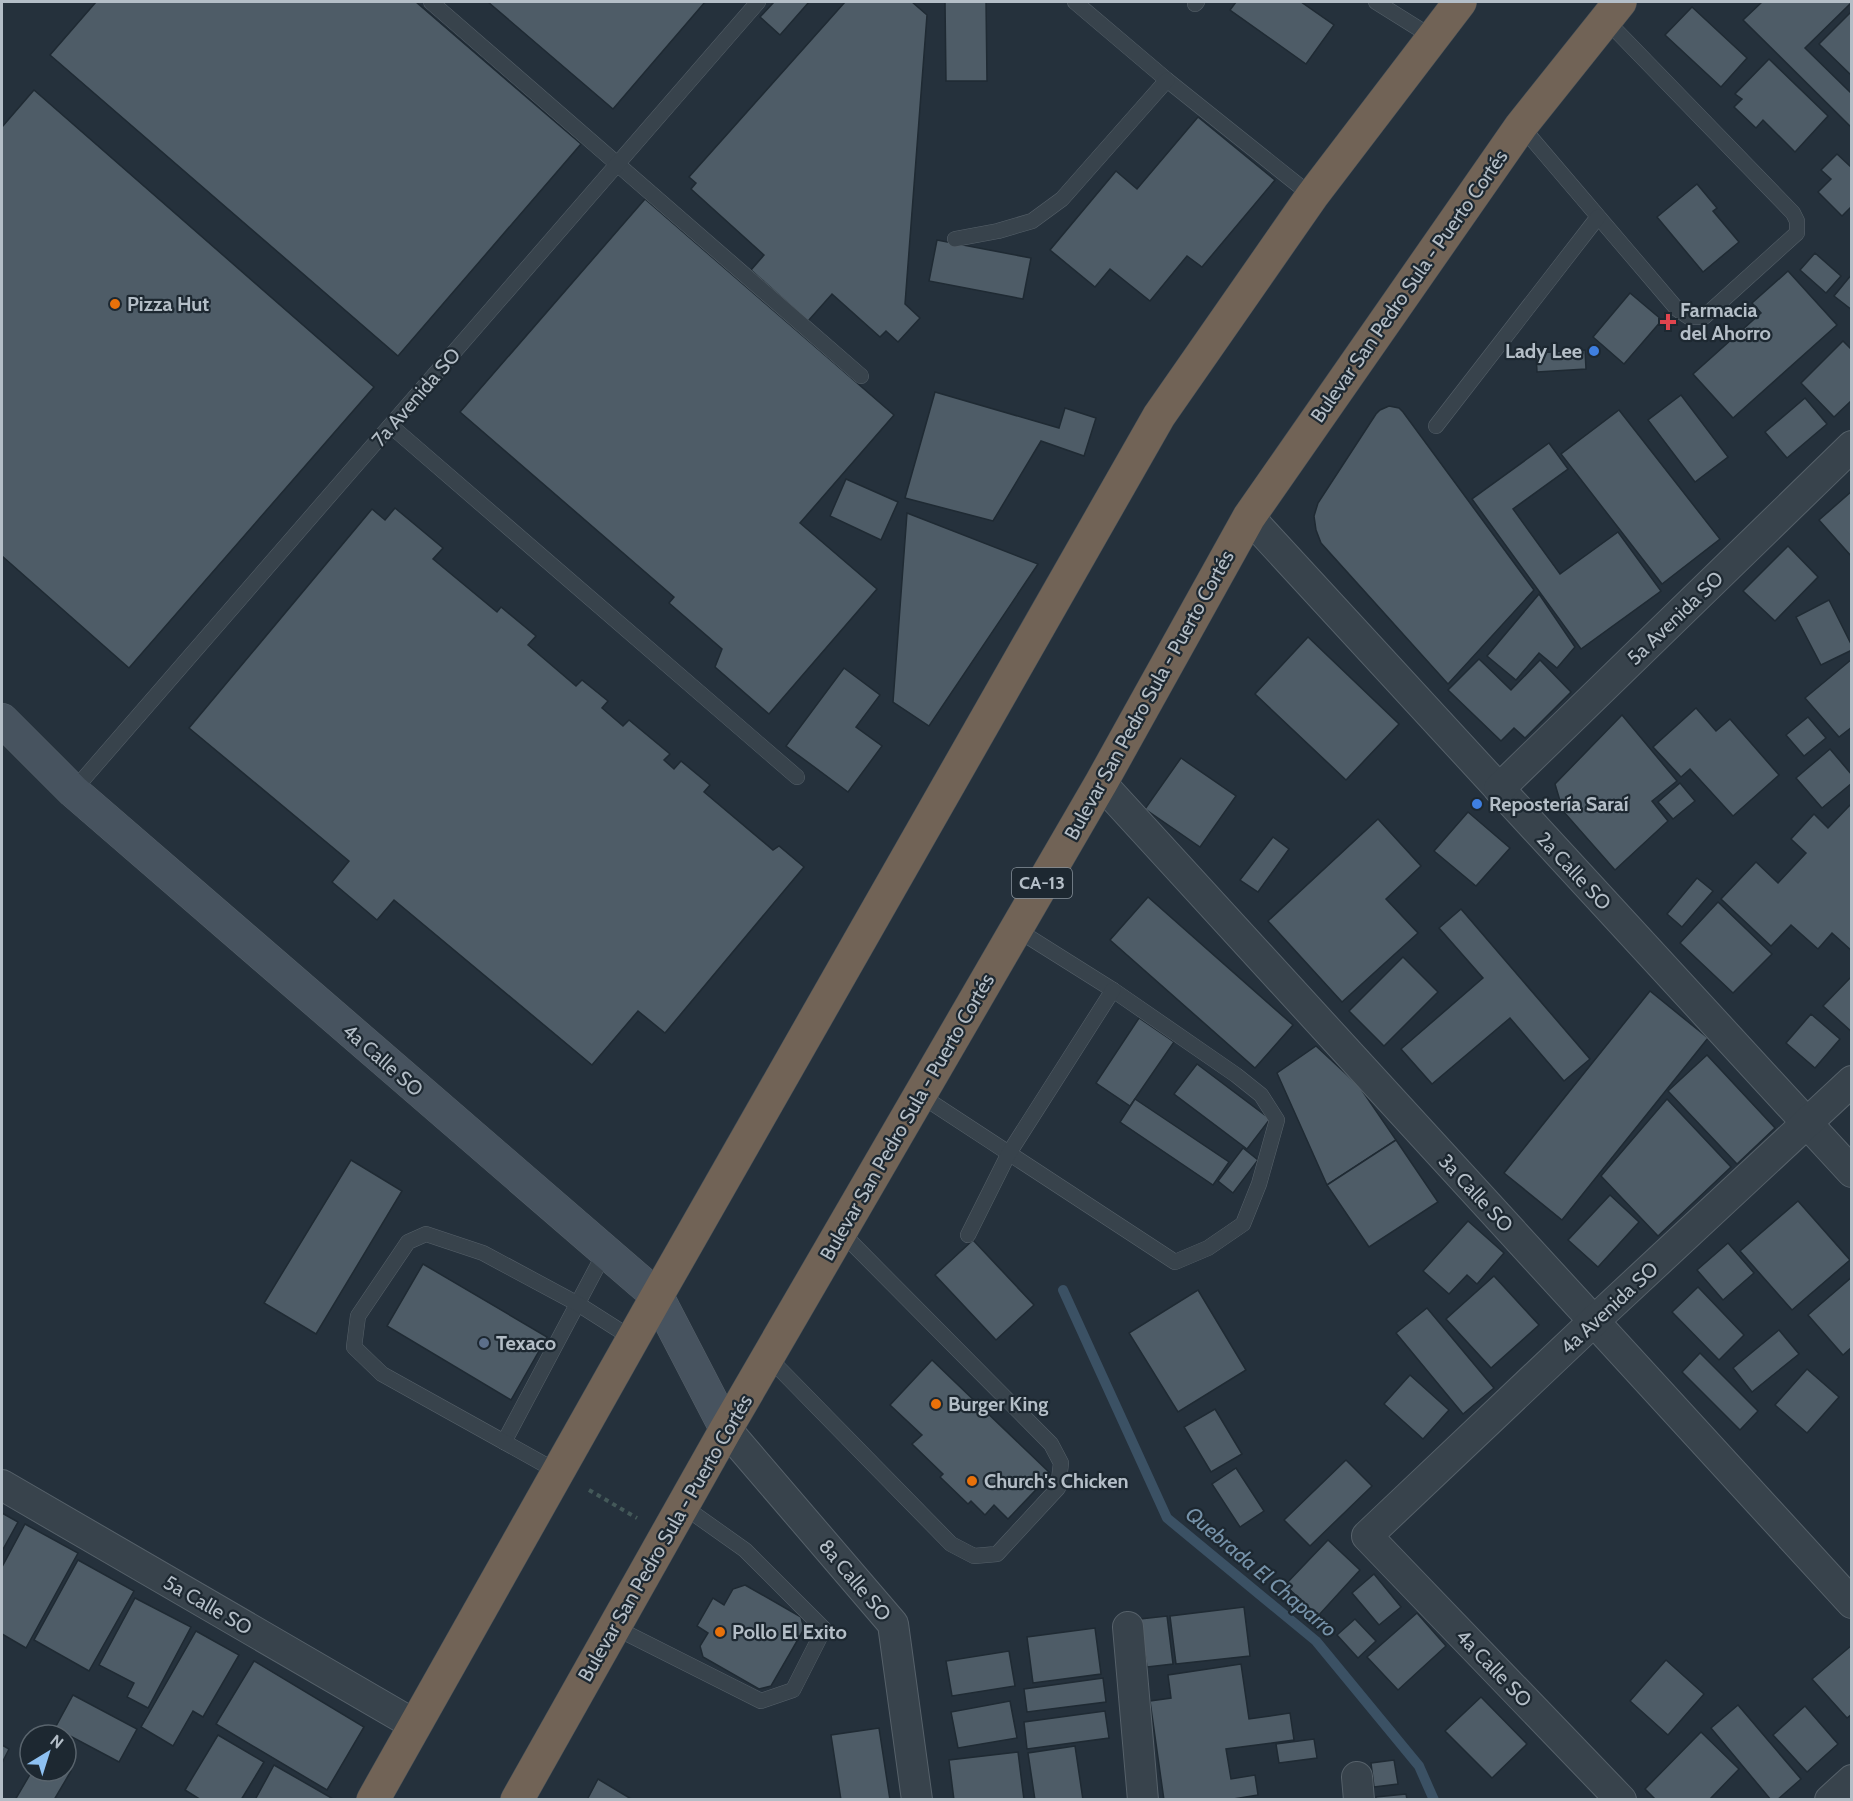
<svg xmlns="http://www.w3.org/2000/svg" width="1853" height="1801" viewBox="0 0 1853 1801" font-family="Cabin,sans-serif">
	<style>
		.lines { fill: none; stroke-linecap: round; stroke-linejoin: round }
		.stream { stroke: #3b5164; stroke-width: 10 }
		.building { fill: #4e5c67; stroke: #1f2a33; stroke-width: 1.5 }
		.lane-casing { stroke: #56616a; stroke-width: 16 }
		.street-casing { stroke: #56616a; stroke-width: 32 }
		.secondary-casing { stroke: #56616a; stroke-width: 34 }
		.highway-casing { stroke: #434e57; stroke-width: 34 }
		.path { stroke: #445959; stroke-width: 4; stroke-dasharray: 4.5 4.5; stroke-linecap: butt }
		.lane { stroke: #38434c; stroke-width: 15 }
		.street { stroke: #38434c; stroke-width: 30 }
		.secondary { stroke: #47535f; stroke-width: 33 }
		.highway { stroke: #716356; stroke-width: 33 }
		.food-dot { fill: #e8710a; stroke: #1d2831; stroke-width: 2 }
		.health-dot { fill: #e0444e; stroke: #1d2831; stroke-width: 2 }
		.shop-dot { fill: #3f7fe0; stroke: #1d2831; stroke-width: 2 }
		.service-dot { fill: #5c6f8a; stroke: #1d2831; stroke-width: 2 }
		.labels { text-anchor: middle; stroke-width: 4.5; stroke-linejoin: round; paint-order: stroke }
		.shield { fill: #1d2831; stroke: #87919a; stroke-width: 1.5 }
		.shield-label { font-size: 18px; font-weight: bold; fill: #b4bec7 }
		.street-label { font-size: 20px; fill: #b4bec7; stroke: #1d2831 }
		.poi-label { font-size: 20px; font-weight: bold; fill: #b4bec7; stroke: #1d2831; text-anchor: start }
		.water-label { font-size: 21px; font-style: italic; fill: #7692a9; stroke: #1d2831 }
	</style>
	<rect width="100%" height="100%" fill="#25313c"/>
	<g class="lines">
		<path class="stream" d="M 1063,1290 L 1167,1518 L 1316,1641 L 1419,1766 L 1434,1800"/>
	</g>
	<g class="building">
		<path d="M 96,2 L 416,2 L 581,144 L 398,356 L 50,55 Z"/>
		<path d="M 488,2 L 705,2 L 613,109 Z"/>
		<path d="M 774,2 L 809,2 L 780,35 L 760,17 Z"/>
		<path d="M 845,2 L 912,2 L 927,15 L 905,304 L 920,318 L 898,342 L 886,331 L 880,337 L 832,294 L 808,321 L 751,270 L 764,255 L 691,189 L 696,183 L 689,177 Z"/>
		<path d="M 945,2 L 986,2 L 987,81 L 946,81 Z"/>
		<path d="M 1236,2 L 1301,2 L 1334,25 L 1306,64 L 1230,10 Z"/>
		<path d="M 1762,2 L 1852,2 L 1805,48 L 1852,94 L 1852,128 L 1743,20 Z"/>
		<path d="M 1692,7 L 1747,58 L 1721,87 L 1665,35 Z"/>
		<path d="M 1852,11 L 1852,76 L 1819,44 Z"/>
		<path d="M 1769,59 L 1828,116 L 1795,152 L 1763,120 L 1756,128 L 1734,107 L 1742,99 L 1735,94 Z"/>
		<path d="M 34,90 L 374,387 L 129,668 L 2,556 L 2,127 Z"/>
		<path d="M 1198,117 L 1275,180 L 1202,267 L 1187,256 L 1150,301 L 1110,269 L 1095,287 L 1050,250 L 1116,171 L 1137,189 Z"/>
		<path d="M 1837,154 L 1852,168 L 1852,206 L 1842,216 L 1818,192 L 1831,179 L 1821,170 Z"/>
		<path d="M 1697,184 L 1717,208 L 1713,211 L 1739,242 L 1703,272 L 1657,217 Z"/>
		<path d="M 645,199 L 894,415 L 800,523 L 877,589 L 769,714 L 715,667 L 722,649 L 669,603 L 674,597 L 460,412 Z"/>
		<path d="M 937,240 L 1031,258 L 1023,299 L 929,281 Z"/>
		<path d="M 1815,253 L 1841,276 L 1826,293 L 1800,270 Z"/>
		<path d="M 1788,271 L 1837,325 L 1733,418 L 1693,374 L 1761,313 L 1752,303 Z"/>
		<path d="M 1852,274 L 1852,310 L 1834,296 Z"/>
		<path d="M 1630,293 L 1662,320 L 1624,364 L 1593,337 Z"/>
		<path d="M 1843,341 L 1852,350 L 1852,400 L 1834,417 L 1801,383 Z"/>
		<path d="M 1585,350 L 1586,369 L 1537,372 L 1536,353 Z"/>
		<path d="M 935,392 L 1059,428 L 1065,408 L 1096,418 L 1084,456 L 1041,441 L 993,521 L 905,498 Z"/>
		<path d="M 1681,395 L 1728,457 L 1695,482 L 1648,420 Z"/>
		<path d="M 1805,398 L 1827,424 L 1787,458 L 1765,432 Z"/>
		<path d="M 1389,406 L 1399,408 L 1403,412 L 1534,590 L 1448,684 L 1321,543 L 1316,530 L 1314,516 L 1318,503 L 1376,414 L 1380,410 Z"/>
		<path d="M 1619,410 L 1720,539 L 1662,584 L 1561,454 Z"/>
		<path d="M 1549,443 L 1568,469 L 1513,509 L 1560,574 L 1618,532 L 1661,591 L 1581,649 L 1472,499 Z"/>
		<path d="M 846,479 L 898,502 L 881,540 L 830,516 Z"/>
		<path d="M 1852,491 L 1852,557 L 1819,520 Z"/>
		<path d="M 395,508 L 443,548 L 433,559 L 497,612 L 501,607 L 536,636 L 528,645 L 576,686 L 582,680 L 608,701 L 602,708 L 623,726 L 629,720 L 670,754 L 664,760 L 674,769 L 681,761 L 710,785 L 704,792 L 773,850 L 779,846 L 804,867 L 665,1033 L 638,1011 L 592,1065 L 394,900 L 377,920 L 332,882 L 349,861 L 189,728 L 372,509 L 385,520 Z"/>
		<path d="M 907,513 L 1038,564 L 929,726 L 893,702 Z"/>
		<path d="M 1788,546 L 1818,577 L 1775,621 L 1743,591 Z"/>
		<path d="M 1539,594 L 1575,647 L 1557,668 L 1539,653 L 1516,680 L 1487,656 Z"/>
		<path d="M 1829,600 L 1852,646 L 1852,650 L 1821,665 L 1796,617 Z"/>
		<path d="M 1308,637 L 1399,724 L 1346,780 L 1255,694 Z"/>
		<path d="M 1479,659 L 1511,690 L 1540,660 L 1571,692 L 1525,738 L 1514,728 L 1501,741 L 1448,690 Z"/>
		<path d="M 1852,659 L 1852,727 L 1839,737 L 1805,698 Z"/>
		<path d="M 844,668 L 880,695 L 856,727 L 882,746 L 848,792 L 786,746 Z"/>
		<path d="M 1696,708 L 1716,731 L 1730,719 L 1779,775 L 1733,816 L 1690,769 L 1681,777 L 1653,747 Z"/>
		<path d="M 1622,715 L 1677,781 L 1652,801 L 1668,821 L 1615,870 L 1563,811 L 1555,784 Z"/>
		<path d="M 1808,717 L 1826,738 L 1804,756 L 1786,735 Z"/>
		<path d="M 1830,749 L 1852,775 L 1852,783 L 1822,808 L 1796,778 Z"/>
		<path d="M 1181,758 L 1236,796 L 1200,847 L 1145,809 Z"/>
		<path d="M 1680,783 L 1695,801 L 1673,819 L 1658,802 Z"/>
		<path d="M 1852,803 L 1852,951 L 1832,933 L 1818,949 L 1791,925 L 1771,946 L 1721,899 L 1756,862 L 1778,883 L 1806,853 L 1791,839 L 1814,814 L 1828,828 Z"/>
		<path d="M 1468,812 L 1510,848 L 1476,886 L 1434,851 Z"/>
		<path d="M 1378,819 L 1421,866 L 1386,899 L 1418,933 L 1342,1002 L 1268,921 Z"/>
		<path d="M 1273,837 L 1289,849 L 1258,892 L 1240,880 Z"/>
		<path d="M 1697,878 L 1713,891 L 1682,927 L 1667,914 Z"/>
		<path d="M 1148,897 L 1293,1025 L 1255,1068 L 1110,940 Z"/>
		<path d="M 1718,902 L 1772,954 L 1733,993 L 1680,943 Z"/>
		<path d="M 1461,909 L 1590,1059 L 1564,1081 L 1510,1018 L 1432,1084 L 1401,1049 L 1483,978 L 1439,928 Z"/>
		<path d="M 1403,957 L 1438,992 L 1384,1046 L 1349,1011 Z"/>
		<path d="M 1852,976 L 1852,1032 L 1823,1006 Z"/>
		<path d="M 1650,991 L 1708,1038 L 1562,1220 L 1504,1173 Z"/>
		<path d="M 1811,1014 L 1840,1039 L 1815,1068 L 1786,1043 Z"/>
		<path d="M 1139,1018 L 1174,1042 L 1130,1106 L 1096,1083 Z"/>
		<path d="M 1316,1046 L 1359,1086 L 1396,1140 L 1327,1185 L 1277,1073 Z"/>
		<path d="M 1707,1055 L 1775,1128 L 1737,1164 L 1668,1091 Z"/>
		<path d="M 1197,1064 L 1270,1119 L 1247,1149 L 1174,1094 Z"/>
		<path d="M 1135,1099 L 1229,1162 L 1213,1185 L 1120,1122 Z"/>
		<path d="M 1667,1099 L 1731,1167 L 1658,1236 L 1601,1176 Z"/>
		<path d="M 1396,1140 L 1438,1202 L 1369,1247 L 1327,1185 Z"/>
		<path d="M 1243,1148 L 1258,1160 L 1233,1193 L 1218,1181 Z"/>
		<path d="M 351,1160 L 402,1191 L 316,1334 L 264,1303 Z"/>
		<path d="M 1610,1195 L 1639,1222 L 1598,1267 L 1568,1240 Z"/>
		<path d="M 1798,1201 L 1850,1260 L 1792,1310 L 1740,1251 Z"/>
		<path d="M 1468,1221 L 1504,1253 L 1477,1284 L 1467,1275 L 1449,1294 L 1423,1271 Z"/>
		<path d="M 973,1240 L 1034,1305 L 996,1340 L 935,1275 Z"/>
		<path d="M 1728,1243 L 1754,1273 L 1723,1300 L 1697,1270 Z"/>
		<path d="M 423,1264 L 547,1337 L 511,1400 L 387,1326 Z"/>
		<path d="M 1494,1276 L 1539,1325 L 1491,1368 L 1446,1319 Z"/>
		<path d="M 1852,1277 L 1852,1347 L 1843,1355 L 1808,1315 Z"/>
		<path d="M 1698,1287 L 1744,1335 L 1719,1360 L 1672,1312 Z"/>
		<path d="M 1198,1290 L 1246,1370 L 1178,1412 L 1129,1333 Z"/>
		<path d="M 1427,1308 L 1494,1388 L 1463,1414 L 1396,1333 Z"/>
		<path d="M 1779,1330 L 1799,1354 L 1752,1392 L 1733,1368 Z"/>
		<path d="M 1700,1353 L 1758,1411 L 1740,1430 L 1682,1372 Z"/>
		<path d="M 932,1360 L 1051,1474 L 1008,1519 L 994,1505 L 985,1515 L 971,1501 L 968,1504 L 940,1477 L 943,1474 L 912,1444 L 922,1435 L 890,1405 Z"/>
		<path d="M 1807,1369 L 1839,1397 L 1807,1433 L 1775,1405 Z"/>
		<path d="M 1410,1375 L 1449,1410 L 1423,1439 L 1384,1404 Z"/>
		<path d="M 1215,1409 L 1242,1454 L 1211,1472 L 1184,1427 Z"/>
		<path d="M 1346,1460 L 1372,1486 L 1310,1546 L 1284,1520 Z"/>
		<path d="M 1236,1468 L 1264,1511 L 1240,1527 L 1212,1484 Z"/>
		<path d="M 2,1513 L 18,1522 L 2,1551 Z"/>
		<path d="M 25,1524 L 78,1553 L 26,1648 L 2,1634 L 2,1567 Z"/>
		<path d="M 1328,1540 L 1360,1570 L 1318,1616 L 1285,1585 Z"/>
		<path d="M 78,1560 L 134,1591 L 89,1671 L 34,1640 Z"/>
		<path d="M 1374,1574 L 1401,1607 L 1379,1625 L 1352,1593 Z"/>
		<path d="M 745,1585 L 801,1617 L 804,1629 L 771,1686 L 759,1689 L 703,1657 L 700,1646 L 708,1633 L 697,1626 L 713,1598 L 724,1605 L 733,1589 Z"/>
		<path d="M 135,1598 L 191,1627 L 148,1708 L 127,1697 L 134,1683 L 99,1665 Z"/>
		<path d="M 1244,1607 L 1250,1656 L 1176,1664 L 1170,1616 Z"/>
		<path d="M 1417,1613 L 1446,1646 L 1398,1690 L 1367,1657 Z"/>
		<path d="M 1167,1616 L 1173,1664 L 1147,1667 L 1140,1619 Z"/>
		<path d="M 1355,1619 L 1376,1641 L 1358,1658 L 1337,1635 Z"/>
		<path d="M 1095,1628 L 1101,1674 L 1033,1683 L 1027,1637 Z"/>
		<path d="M 196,1631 L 239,1655 L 203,1717 L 193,1711 L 173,1746 L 141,1727 Z"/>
		<path d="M 1852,1645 L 1852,1714 L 1847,1718 L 1812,1679 Z"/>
		<path d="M 1009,1651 L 1015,1686 L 952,1696 L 946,1661 Z"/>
		<path d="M 1666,1660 L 1704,1694 L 1668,1735 L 1630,1701 Z"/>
		<path d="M 254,1661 L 364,1727 L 327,1790 L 216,1724 Z"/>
		<path d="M 1241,1664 L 1249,1719 L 1290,1713 L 1294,1740 L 1226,1749 L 1231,1779 L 1255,1775 L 1258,1795 L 1227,1800 L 1164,1800 L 1150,1701 L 1171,1698 L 1168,1675 Z"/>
		<path d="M 1103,1678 L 1106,1702 L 1027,1712 L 1024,1689 Z"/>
		<path d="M 73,1695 L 137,1729 L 119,1762 L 55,1728 Z"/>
		<path d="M 1481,1697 L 1527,1744 L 1492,1778 L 1445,1731 Z"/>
		<path d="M 1010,1701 L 1017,1738 L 958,1748 L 951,1712 Z"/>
		<path d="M 1738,1705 L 1801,1779 L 1777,1800 L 1771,1800 L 1711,1728 Z"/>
		<path d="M 1805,1706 L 1838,1744 L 1807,1772 L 1773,1735 Z"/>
		<path d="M 1105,1711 L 1109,1738 L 1027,1749 L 1024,1722 Z"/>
		<path d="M 879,1728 L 890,1800 L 841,1800 L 831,1735 Z"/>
		<path d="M 1701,1732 L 1739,1769 L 1709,1800 L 1656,1800 L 1645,1789 Z"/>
		<path d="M 218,1735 L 264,1762 L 241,1800 L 201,1800 L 185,1790 Z"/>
		<path d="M 1314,1739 L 1317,1758 L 1279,1763 L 1276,1744 Z"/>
		<path d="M 2,1745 L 9,1749 L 2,1763 Z"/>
		<path d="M 1075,1746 L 1083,1800 L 1035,1800 L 1028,1753 Z"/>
		<path d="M 1018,1752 L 1024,1800 L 954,1800 L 949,1760 Z"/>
		<path d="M 1394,1760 L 1398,1784 L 1374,1787 L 1371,1763 Z"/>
		<path d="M 274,1765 L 335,1800 L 255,1800 Z"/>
		<path d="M 66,1768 L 71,1771 L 54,1800 L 15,1800 L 32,1771 L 66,1771 Z"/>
		<path d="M 598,1779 L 633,1800 L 587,1800 Z"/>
		<path d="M 1406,1794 L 1407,1800 L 1376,1800 L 1376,1797 Z"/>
	</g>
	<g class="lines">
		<defs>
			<g id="lane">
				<path d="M 431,2 L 861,376"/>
				<path d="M 1075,2 L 1167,80 L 1312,196"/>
				<path d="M 1376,2 L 1432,37"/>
				<path d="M 1195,4 L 1197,2"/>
				<path d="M 1521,126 L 1677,309 L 1689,317 L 1704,317 L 1797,233 L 1797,221 L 1793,213 L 1605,19"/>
				<path d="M 955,239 L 998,231 L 1032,221 L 1062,199 L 1167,80"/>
				<path d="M 391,426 L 797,777"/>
				<path d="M 1436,426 L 1598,217"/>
				<path d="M 73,791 L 758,2"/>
				<path d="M 920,1095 L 1175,1262 L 1208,1248 L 1243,1224 L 1259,1184 L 1277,1120 L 1261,1095 L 1236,1075 L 1113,990 L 1016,929"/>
				<path d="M 968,1235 L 1009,1153 L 1113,990"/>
				<path d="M 768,1357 L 951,1544 L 974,1556 L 997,1554 L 1058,1488 L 1061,1463 L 1051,1444 L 840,1231"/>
				<path d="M 504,1442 L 605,1252"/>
				<path d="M 558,1472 L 382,1374 L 354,1347 L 358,1316 L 408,1242 L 426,1234 L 483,1253 L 578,1304 L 633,1339"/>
				<path d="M 614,1627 L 761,1701 L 793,1690 L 824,1629 L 745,1550 L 683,1506"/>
			</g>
			<g id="street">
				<path d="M 1249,517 L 1852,1172"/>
				<path d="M 1101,783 L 1852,1603"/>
				<path d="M 1499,789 L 1852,446"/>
				<path d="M 726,1429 L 893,1624 L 917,1800"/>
				<path d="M 2,1485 L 415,1725"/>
				<path d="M 1128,1627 L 1143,1800"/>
				<path d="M 1357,1777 L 1359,1800"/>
				<path d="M 1621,1800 L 1367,1536 L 1594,1321 L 1852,1081"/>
				<path d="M 1830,1800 L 1852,1780"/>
			</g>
			<path id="secondary" d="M 2,720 L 73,791 L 657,1296 L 726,1429"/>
			<g id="highway">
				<path d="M 373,1800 L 657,1296 L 1159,416 L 1312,196 L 1460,2"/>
				<path d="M 517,1800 L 726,1429 L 1101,783 L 1249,517 L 1521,126 L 1620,2"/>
			</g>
		</defs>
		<use href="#lane" class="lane-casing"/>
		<use href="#street" class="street-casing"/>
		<use href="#secondary" class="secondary-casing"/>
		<use href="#highway" class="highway-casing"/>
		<path class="path" d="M 589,1490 L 637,1518"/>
		<use href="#lane" class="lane"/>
		<use href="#street" class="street"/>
		<use href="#secondary" class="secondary"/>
		<use href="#highway" class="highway"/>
	</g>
	<g class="food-dot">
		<circle cx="115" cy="304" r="6"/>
		<circle cx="936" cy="1404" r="6"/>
		<circle cx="972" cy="1481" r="6"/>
		<circle cx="720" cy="1632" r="6"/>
	</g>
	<path class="health-dot" d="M1665 313h6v6h6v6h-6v6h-6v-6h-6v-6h6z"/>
	<g class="shop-dot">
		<circle cx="1594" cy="351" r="6"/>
		<circle cx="1477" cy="804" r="6"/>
	</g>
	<circle class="service-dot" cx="484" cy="1343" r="6"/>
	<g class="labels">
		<rect class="shield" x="1012" y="868" width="60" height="30" rx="4.5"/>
		<g class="shield-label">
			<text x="1042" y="889">CA-13</text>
		</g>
		<g class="street-label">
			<text transform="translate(1409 286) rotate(-55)" y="7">Bulevar San Pedro Sula - Puerto Cortés</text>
			<text transform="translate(416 397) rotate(-49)" y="7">7a Avenida SO</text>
			<text transform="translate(1675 618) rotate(-44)" y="7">5a Avenida SO</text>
			<text transform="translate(1149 695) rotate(-61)" y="7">Bulevar San Pedro Sula - Puerto Cortés</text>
			<text transform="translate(1574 871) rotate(47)" y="7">2a Calle SO</text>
			<text transform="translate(383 1060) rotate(41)" y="7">4a Calle SO</text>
			<text transform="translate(907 1117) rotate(-60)" y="7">Bulevar San Pedro Sula - Puerto Cortés</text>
			<text transform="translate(1476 1193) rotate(47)" y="7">3a Calle SO</text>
			<text transform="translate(1609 1308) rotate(-43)" y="7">4a Avenida SO</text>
			<text transform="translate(665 1538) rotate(-60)" y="7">Bulevar San Pedro Sula - Puerto Cortés</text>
			<text transform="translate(855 1580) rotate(50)" y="7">8a Calle SO</text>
			<text transform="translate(208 1605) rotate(30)" y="7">5a Calle SO</text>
			<text transform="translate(1494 1668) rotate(46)" y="7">4a Calle SO</text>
		</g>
		<g class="poi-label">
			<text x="127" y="311">Pizza Hut</text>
			<text x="1680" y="317">Farmacia<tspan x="1680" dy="23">del Ahorro</tspan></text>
			<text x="1582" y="358" text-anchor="end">Lady Lee</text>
			<text x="1489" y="811">Repostería Saraí</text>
			<text x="496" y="1350">Texaco</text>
			<text x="948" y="1411">Burger King</text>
			<text x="984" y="1488">Church's Chicken</text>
			<text x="732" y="1639">Pollo El Exito</text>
		</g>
		<g class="water-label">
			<text transform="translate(1261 1572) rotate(40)" y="7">Quebrada El Chaparro</text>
		</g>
	</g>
	<rect width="1853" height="1801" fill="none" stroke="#b4bec7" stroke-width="6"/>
	<g transform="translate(48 1753) rotate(38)"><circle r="28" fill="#1d2831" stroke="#59646d" stroke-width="1.5"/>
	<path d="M0-4.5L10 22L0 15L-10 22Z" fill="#8ec1f2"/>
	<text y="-9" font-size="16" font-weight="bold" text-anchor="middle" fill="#b4bec7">N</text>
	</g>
</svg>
